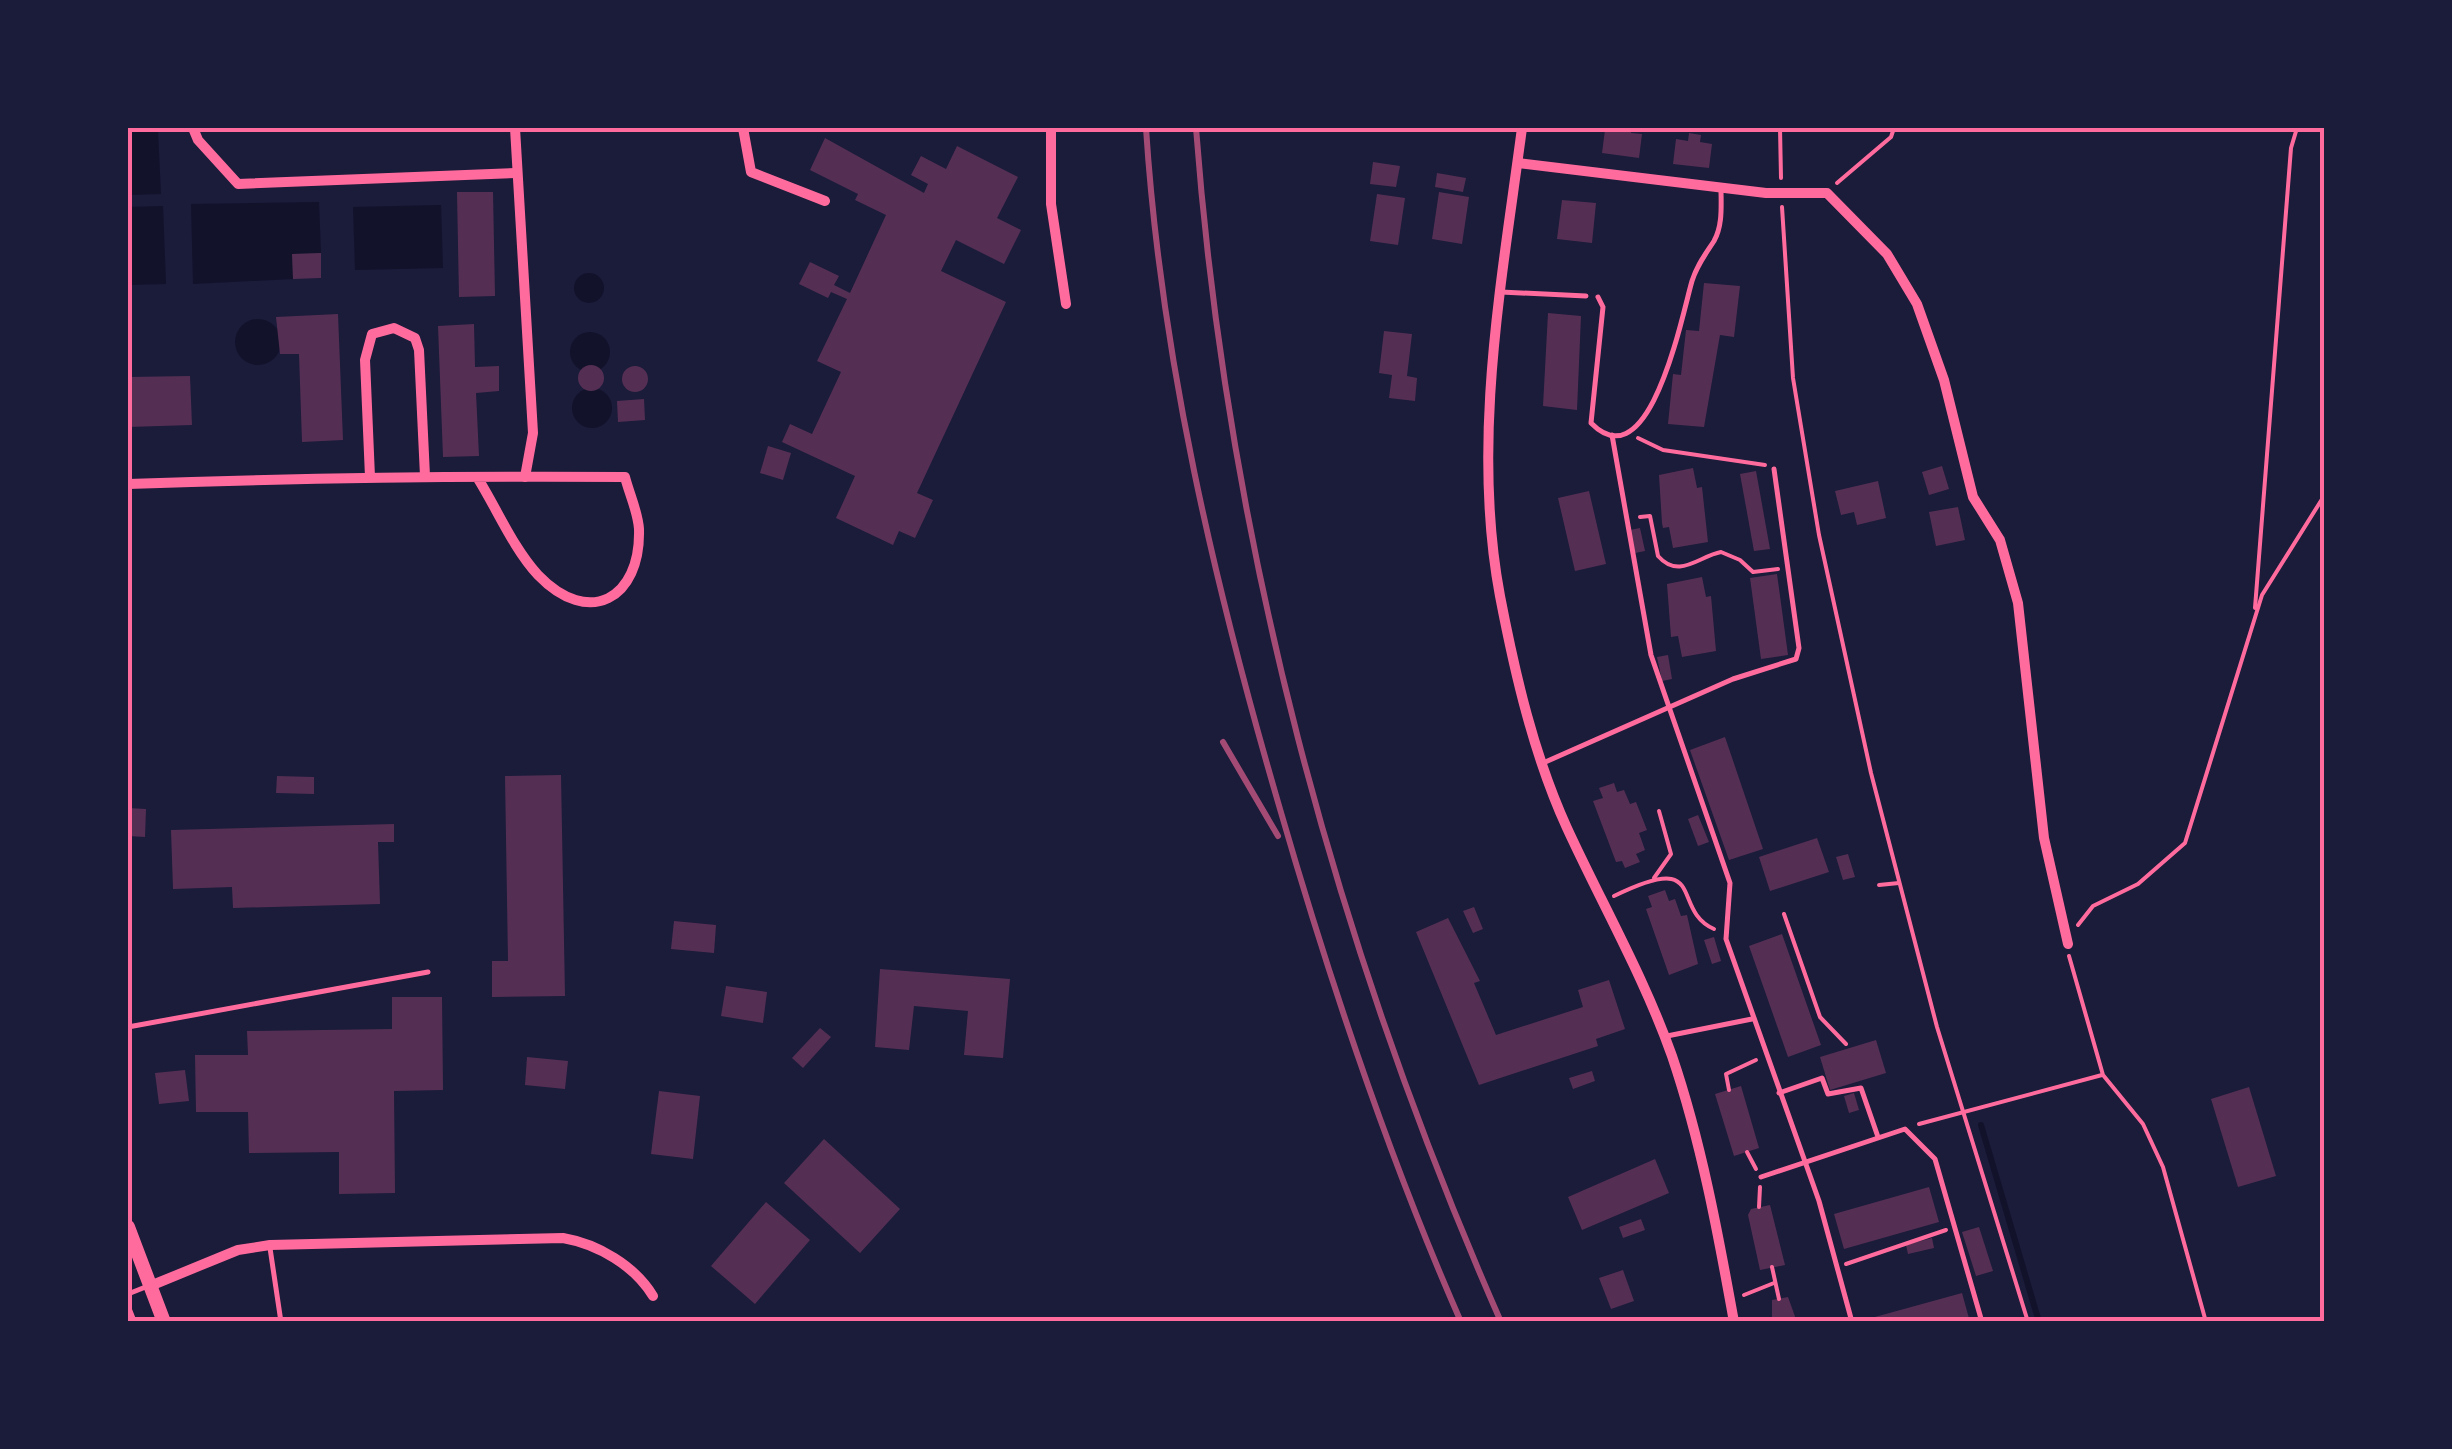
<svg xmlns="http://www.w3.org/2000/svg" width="2452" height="1449" viewBox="0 0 2452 1449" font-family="Montserrat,sans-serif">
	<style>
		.water { fill: #12122b }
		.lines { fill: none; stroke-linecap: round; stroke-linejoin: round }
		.stream { stroke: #12122b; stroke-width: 6 }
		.building { fill: #542f53 }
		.path { stroke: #ff6b9d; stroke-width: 4 }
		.service { stroke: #ff6b9d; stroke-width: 5 }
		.minor { stroke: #ff6b9d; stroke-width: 10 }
		.tertiary { stroke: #ff6b9d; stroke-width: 14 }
		.rail { stroke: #a44b75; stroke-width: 6 }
		.neatline { fill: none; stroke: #ff6b9d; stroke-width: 4 }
	</style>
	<rect width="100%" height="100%" fill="#1b1b3a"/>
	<g class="water">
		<path d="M 128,131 L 158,131 L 161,194 L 128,195 Z"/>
		<path d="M 319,202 L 321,253 L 292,254 L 293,279 L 193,284 L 191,204 Z"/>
		<path d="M 441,205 L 443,268 L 355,270 L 353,207 Z"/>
		<path d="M 163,206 L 166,284 L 128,285 L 128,207 Z"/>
		<circle cx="589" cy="288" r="15"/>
		<circle cx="258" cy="342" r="23"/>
		<circle cx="590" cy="352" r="20"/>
		<circle cx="592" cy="408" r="20"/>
	</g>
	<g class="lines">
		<path class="stream" d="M 1981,1125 L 2039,1322"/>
	</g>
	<g class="building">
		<path d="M 1617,128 L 1632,128 L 1631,133 L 1642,134 L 1639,158 L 1602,153 L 1605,130 L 1616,131 Z"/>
		<path d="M 1689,133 L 1701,135 L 1700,142 L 1712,144 L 1709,168 L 1673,164 L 1676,139 L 1688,141 Z"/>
		<path d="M 825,138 L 924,193 L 928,184 L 911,175 L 921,156 L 946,169 L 957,146 L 1018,177 L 997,218 L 1021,230 L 1004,264 L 956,240 L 941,271 L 1006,302 L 917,493 L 933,500 L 915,538 L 899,531 L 893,545 L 836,518 L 855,476 L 782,442 L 790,424 L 812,434 L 841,372 L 817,361 L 847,299 L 831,292 L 828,298 L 799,284 L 810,262 L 839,276 L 834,285 L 850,293 L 886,215 L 855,200 L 858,194 L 810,170 Z"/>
		<path d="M 1373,162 L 1400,166 L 1396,187 L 1370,184 Z"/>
		<path d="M 1437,173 L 1466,178 L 1463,192 L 1435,187 Z"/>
		<path d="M 457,192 L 493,192 L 495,296 L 459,297 Z"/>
		<path d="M 1439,192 L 1469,197 L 1462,244 L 1432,239 Z"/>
		<path d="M 1377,194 L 1405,198 L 1398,245 L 1370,241 Z"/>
		<path d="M 1562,200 L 1596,203 L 1592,243 L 1557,239 Z"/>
		<path d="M 321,253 L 321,278 L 293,279 L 292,254 Z"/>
		<path d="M 1704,283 L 1740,286 L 1734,337 L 1720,335 L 1704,427 L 1668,424 L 1673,374 L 1681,375 L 1686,330 L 1699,331 Z"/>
		<path d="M 1548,313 L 1581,316 L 1577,410 L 1543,406 Z"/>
		<path d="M 338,314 L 343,440 L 302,442 L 299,354 L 280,354 L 276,317 Z"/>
		<path d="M 474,324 L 475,367 L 499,366 L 499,391 L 476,393 L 479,456 L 443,457 L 438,326 Z"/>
		<path d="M 1384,331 L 1412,334 L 1407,376 L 1417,378 L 1415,401 L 1389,398 L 1392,375 L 1379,373 Z"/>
		<circle cx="591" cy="378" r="13"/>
		<circle cx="635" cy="379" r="13"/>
		<path d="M 190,376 L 192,425 L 128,427 L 128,377 Z"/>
		<path d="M 644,399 L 645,420 L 618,422 L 617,401 Z"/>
		<path d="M 768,446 L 791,453 L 783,480 L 760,473 Z"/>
		<path d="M 1942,466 L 1949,489 L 1929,495 L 1922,472 Z"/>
		<path d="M 1693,468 L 1697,488 L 1702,487 L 1708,542 L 1673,548 L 1669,527 L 1663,528 L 1662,523 L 1659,475 Z"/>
		<path d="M 1756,471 L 1770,549 L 1754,551 L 1740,474 Z"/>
		<path d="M 1878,481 L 1886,518 L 1857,525 L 1854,512 L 1841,515 L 1835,491 Z"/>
		<path d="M 1589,491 L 1606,564 L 1575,571 L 1558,498 Z"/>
		<path d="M 1958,507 L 1965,540 L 1936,546 L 1929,512 Z"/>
		<path d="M 1640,528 L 1645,551 L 1635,553 L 1630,530 Z"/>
		<path d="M 1777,574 L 1788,655 L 1761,659 L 1750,578 Z"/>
		<path d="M 1702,577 L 1706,597 L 1711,596 L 1716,651 L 1682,657 L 1678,636 L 1671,637 L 1667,584 Z"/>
		<path d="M 1668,655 L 1672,679 L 1662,681 L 1657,657 Z"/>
		<path d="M 1725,737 L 1763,849 L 1729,860 L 1690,750 Z"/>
		<path d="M 561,775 L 565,996 L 492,997 L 492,961 L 508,961 L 505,776 Z"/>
		<path d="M 277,776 L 314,777 L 314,794 L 276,793 Z"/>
		<path d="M 1614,783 L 1617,792 L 1624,790 L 1630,804 L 1636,802 L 1647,830 L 1639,833 L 1645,850 L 1636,854 L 1640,862 L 1625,868 L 1622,861 L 1616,862 L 1593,801 L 1603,798 L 1599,788 Z"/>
		<path d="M 128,808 L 146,809 L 145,837 L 128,836 Z"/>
		<path d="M 1698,815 L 1709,842 L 1698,846 L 1688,819 Z"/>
		<path d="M 394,824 L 394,842 L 378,842 L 380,904 L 233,908 L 232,887 L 173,889 L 171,830 Z"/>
		<path d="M 1817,838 L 1829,872 L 1770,891 L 1759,857 Z"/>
		<path d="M 1848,854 L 1855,877 L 1843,880 L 1836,857 Z"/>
		<path d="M 1665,890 L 1669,901 L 1675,899 L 1681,916 L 1687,915 L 1698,964 L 1669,975 L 1646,909 L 1652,907 L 1648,896 Z"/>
		<path d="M 1474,907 L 1483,929 L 1473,933 L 1463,911 Z"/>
		<path d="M 1448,918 L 1480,981 L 1474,983 L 1496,1035 L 1583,1007 L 1578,990 L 1609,980 L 1625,1029 L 1596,1039 L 1598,1046 L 1479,1085 L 1416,932 Z"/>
		<path d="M 674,921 L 716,925 L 714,953 L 671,949 Z"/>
		<path d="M 1782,934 L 1821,1045 L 1788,1057 L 1749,946 Z"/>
		<path d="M 1714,937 L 1721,961 L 1712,964 L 1704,940 Z"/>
		<path d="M 880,969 L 1010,979 L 1003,1058 L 964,1055 L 968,1011 L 914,1006 L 909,1050 L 875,1047 Z"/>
		<path d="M 726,986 L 767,992 L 763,1023 L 721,1016 Z"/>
		<path d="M 392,997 L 442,997 L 443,1090 L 394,1091 L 395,1193 L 339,1194 L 339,1152 L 249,1153 L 248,1112 L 196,1112 L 195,1055 L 248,1055 L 247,1031 L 392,1029 Z"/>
		<path d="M 820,1028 L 831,1037 L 803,1068 L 792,1058 Z"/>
		<path d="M 1876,1040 L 1886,1073 L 1830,1090 L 1820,1057 Z"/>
		<path d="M 527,1057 L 568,1061 L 565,1089 L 525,1085 Z"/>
		<path d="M 185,1070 L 189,1101 L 159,1104 L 155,1073 Z"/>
		<path d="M 1592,1071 L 1595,1081 L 1573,1089 L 1569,1078 Z"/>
		<path d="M 1741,1086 L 1759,1148 L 1734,1156 L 1715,1094 Z"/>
		<path d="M 2249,1087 L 2276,1176 L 2238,1187 L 2211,1099 Z"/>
		<path d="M 659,1091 L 700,1096 L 693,1159 L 651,1154 Z"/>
		<path d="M 1854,1093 L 1859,1110 L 1849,1113 L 1844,1096 Z"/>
		<path d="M 824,1139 L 900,1209 L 860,1253 L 784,1183 Z"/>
		<path d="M 1655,1159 L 1669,1193 L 1582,1230 L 1568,1197 Z"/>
		<path d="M 1929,1187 L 1939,1222 L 1844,1249 L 1834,1214 Z"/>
		<path d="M 766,1202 L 810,1240 L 755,1304 L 711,1266 Z"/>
		<path d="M 1770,1205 L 1785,1265 L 1760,1270 L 1748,1215 L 1751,1209 Z"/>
		<path d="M 1641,1219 L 1645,1230 L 1623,1238 L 1619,1227 Z"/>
		<path d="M 1979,1227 L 1993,1271 L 1976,1276 L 1962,1232 Z"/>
		<path d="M 1932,1238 L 1934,1248 L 1908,1254 L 1906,1245 Z"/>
		<path d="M 1623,1270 L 1634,1301 L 1611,1309 L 1599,1278 Z"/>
		<path d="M 1962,1293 L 1970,1322 L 1865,1322 L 1864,1320 Z"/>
		<path d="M 1788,1297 L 1797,1322 L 1772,1322 L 1772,1300 Z"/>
	</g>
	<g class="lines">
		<g class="path">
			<path d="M 1780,128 L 1781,178"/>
			<path d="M 1837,183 L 1891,137 L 1894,128"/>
			<path d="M 1782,207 L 1793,378 L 1819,535 L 1871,773 L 1937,1027 L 2028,1322"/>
			<path d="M 1638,438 L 1663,450 L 1765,465"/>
			<path d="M 1640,517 L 1650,516 L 1658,556 C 1679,580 1699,556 1721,552 L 1740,560 L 1753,572 L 1778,569"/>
			<path d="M 2255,608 L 2291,148 L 2297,128"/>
			<path d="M 1654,878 L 1671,854 L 1659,811"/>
			<path d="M 1879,885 L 1899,883"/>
			<path d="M 1614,896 C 1710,849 1669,909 1714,929"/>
			<path d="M 1784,914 L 1820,1017 L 1846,1044"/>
			<path d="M 2078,925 L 2093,906 L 2138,884 L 2185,843 L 2262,595 L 2324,496"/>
			<path d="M 2069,956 L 2103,1075 L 2143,1124 L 2163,1167 L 2206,1322"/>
			<path d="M 1729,1090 L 1726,1074 L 1756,1060"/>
			<path d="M 1919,1124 L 2102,1075"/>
			<path d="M 1747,1152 L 1756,1169"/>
			<path d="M 1759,1207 L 1760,1187"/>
			<path d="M 1846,1264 L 1946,1230"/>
			<path d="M 1772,1267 L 1779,1299"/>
			<path d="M 1744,1295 L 1774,1283"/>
			<path d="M 129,1307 L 135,1322"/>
		</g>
		<g class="service">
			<path d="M 1501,292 L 1586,296"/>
			<path d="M 1598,297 L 1603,307 L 1591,423 C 1650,483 1682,315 1692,281 C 1697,265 1705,255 1714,241 C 1723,225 1721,205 1721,188"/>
			<path d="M 1612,435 L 1651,655 L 1730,883 L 1726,939 L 1819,1201 L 1852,1322"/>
			<path d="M 1543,763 L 1733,679 L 1796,659 L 1799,648 L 1774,469"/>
			<path d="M 128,1027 L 428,972"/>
			<path d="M 1667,1036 L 1752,1019"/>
			<path d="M 1779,1093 L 1822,1078 L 1828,1094 L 1861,1088 L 1878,1137"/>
			<path d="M 1761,1177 L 1905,1129 L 1935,1159 L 1982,1322"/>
			<path d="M 270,1248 L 281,1322"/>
			<path d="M 128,1294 L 148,1286"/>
		</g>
		<g class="minor">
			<path d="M 193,128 L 198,140 L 238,184 L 517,173"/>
			<path d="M 515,128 L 533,433 L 525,477"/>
			<path d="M 743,128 L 751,172 L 825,201"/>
			<path d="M 1051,128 L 1051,204 L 1066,304"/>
			<path d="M 1522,128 C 1502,280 1471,442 1500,596 C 1515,674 1534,756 1567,828 C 1602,904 1644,977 1672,1056 C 1701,1141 1718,1233 1734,1322"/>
			<path d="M 1518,163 L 1766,193 L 1827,193 L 1887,254 L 1917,304 L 1944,380 L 1973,497 L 2000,540 L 2018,603 L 2044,838 L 2068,944"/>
			<path d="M 370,477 L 365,360 L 372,334 L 394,328 L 415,338 L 419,350 L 425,476"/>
			<path d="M 128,484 C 293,478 459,476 625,477 C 629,493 638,512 639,529 C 641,599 589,628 538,575 C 513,548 496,507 477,477"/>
			<path d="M 150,1286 L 238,1250 L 270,1245 L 563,1238 C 598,1244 635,1266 653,1296"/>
		</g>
		<path class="tertiary" d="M 128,1227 L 164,1322"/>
		<g class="rail">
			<path d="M 1146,128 C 1161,359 1215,587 1280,809 C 1330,982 1388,1156 1461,1322"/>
			<path d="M 1196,128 C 1227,539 1335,945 1501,1322"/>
			<path d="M 1223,742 L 1278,836"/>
		</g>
	</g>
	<rect width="2452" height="1449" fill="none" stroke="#1b1b3a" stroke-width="260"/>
	<rect x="130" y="130" width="2192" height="1189" class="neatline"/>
</svg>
